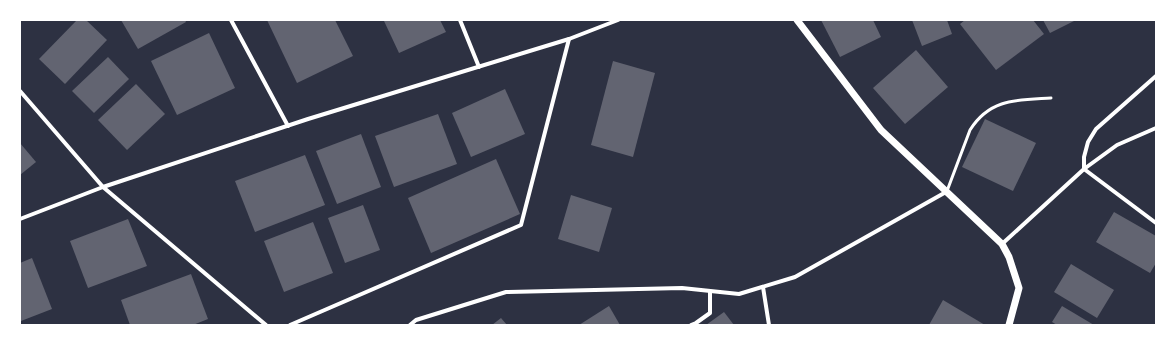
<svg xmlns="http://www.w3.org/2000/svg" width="1176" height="345" viewBox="0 0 1176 345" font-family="Cabin,sans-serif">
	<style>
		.building { fill: #626471 }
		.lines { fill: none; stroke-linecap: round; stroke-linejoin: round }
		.service { stroke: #fff; stroke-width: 3 }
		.minor { stroke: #fff; stroke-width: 4 }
		.tertiary { stroke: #fff; stroke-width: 7 }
	</style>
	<rect width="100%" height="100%" fill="#2d3142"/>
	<g class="building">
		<path d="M 77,20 L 86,20 L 107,40 L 65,84 L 39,59 Z"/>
		<path d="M 121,20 L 185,20 L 186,22 L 138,49 Z"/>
		<path d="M 267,20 L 335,20 L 353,56 L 297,83 Z"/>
		<path d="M 387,20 L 440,20 L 446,32 L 399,53 L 384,21 Z"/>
		<path d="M 821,20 L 873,20 L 881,37 L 840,57 Z"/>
		<path d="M 912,20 L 947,20 L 952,34 L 922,46 Z"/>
		<path d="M 965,20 L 1033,20 L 1044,34 L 996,70 L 960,24 Z"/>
		<path d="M 1043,20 L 1076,20 L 1050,33 Z"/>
		<path d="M 209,33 L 235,88 L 177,115 L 151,61 Z"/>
		<path d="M 916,50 L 948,87 L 905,124 L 873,88 Z"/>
		<path d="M 108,57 L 129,79 L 94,113 L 72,91 Z"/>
		<path d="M 613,61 L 655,73 L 633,157 L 591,145 Z"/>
		<path d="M 136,84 L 165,114 L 127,150 L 98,120 Z"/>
		<path d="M 505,89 L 525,134 L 471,157 L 452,113 Z"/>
		<path d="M 438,114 L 457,164 L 394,187 L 375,136 Z"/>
		<path d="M 985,119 L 1036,143 L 1013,191 L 962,167 Z"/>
		<path d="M 361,134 L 381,187 L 337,204 L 316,151 Z"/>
		<path d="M 20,143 L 36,162 L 20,175 Z"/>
		<path d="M 305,155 L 325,205 L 255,232 L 235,181 Z"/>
		<path d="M 496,159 L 520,214 L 431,253 L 408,198 Z"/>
		<path d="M 571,195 L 612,208 L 599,252 L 558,239 Z"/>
		<path d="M 363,205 L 380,250 L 345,263 L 328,218 Z"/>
		<path d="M 1114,212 L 1156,236 L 1156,263 L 1150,273 L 1096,242 Z"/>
		<path d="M 128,219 L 147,266 L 88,288 L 70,241 Z"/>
		<path d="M 313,222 L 333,273 L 284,292 L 264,241 Z"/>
		<path d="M 32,258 L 52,309 L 21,321 L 20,263 Z"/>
		<path d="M 1071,264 L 1114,290 L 1097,318 L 1054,292 Z"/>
		<path d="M 191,274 L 208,319 L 193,325 L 130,325 L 121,300 Z"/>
		<path d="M 943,300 L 985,325 L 929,325 Z"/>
		<path d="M 609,306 L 620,325 L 579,325 Z"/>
		<path d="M 1062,306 L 1094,325 L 1057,325 L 1052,322 Z"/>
		<path d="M 724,312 L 734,325 L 706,325 Z"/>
		<path d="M 501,318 L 507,325 L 492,325 Z"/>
	</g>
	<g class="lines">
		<path class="service" d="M 947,191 L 970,130 C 990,98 1018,100 1051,98"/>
		<g class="minor">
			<path d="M 231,20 L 288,126"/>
			<path d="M 460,20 L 479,67"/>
			<path d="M 1156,76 L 1096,129 L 1088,142 L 1084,157 L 1084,169 L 1156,223"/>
			<path d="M 20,91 L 103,187 L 266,325"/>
			<path d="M 20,219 L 103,187 L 308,119 L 569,39 L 618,20"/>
			<path d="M 1002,244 L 1084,169 L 1117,145 L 1156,128"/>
			<path d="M 763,287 L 769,325"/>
			<path d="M 290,325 L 521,225 L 569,39"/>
			<path d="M 410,325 L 416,320 L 506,292 L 682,288 L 739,294 L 795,277 L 946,192"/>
			<path d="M 691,325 L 696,323 L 710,313 L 710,292"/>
		</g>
		<path class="tertiary" d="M 797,20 L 881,130 L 1002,244 L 1009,257 L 1019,288 L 1009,325"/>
	</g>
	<rect width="1176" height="345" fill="none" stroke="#ffffff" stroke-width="42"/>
</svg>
